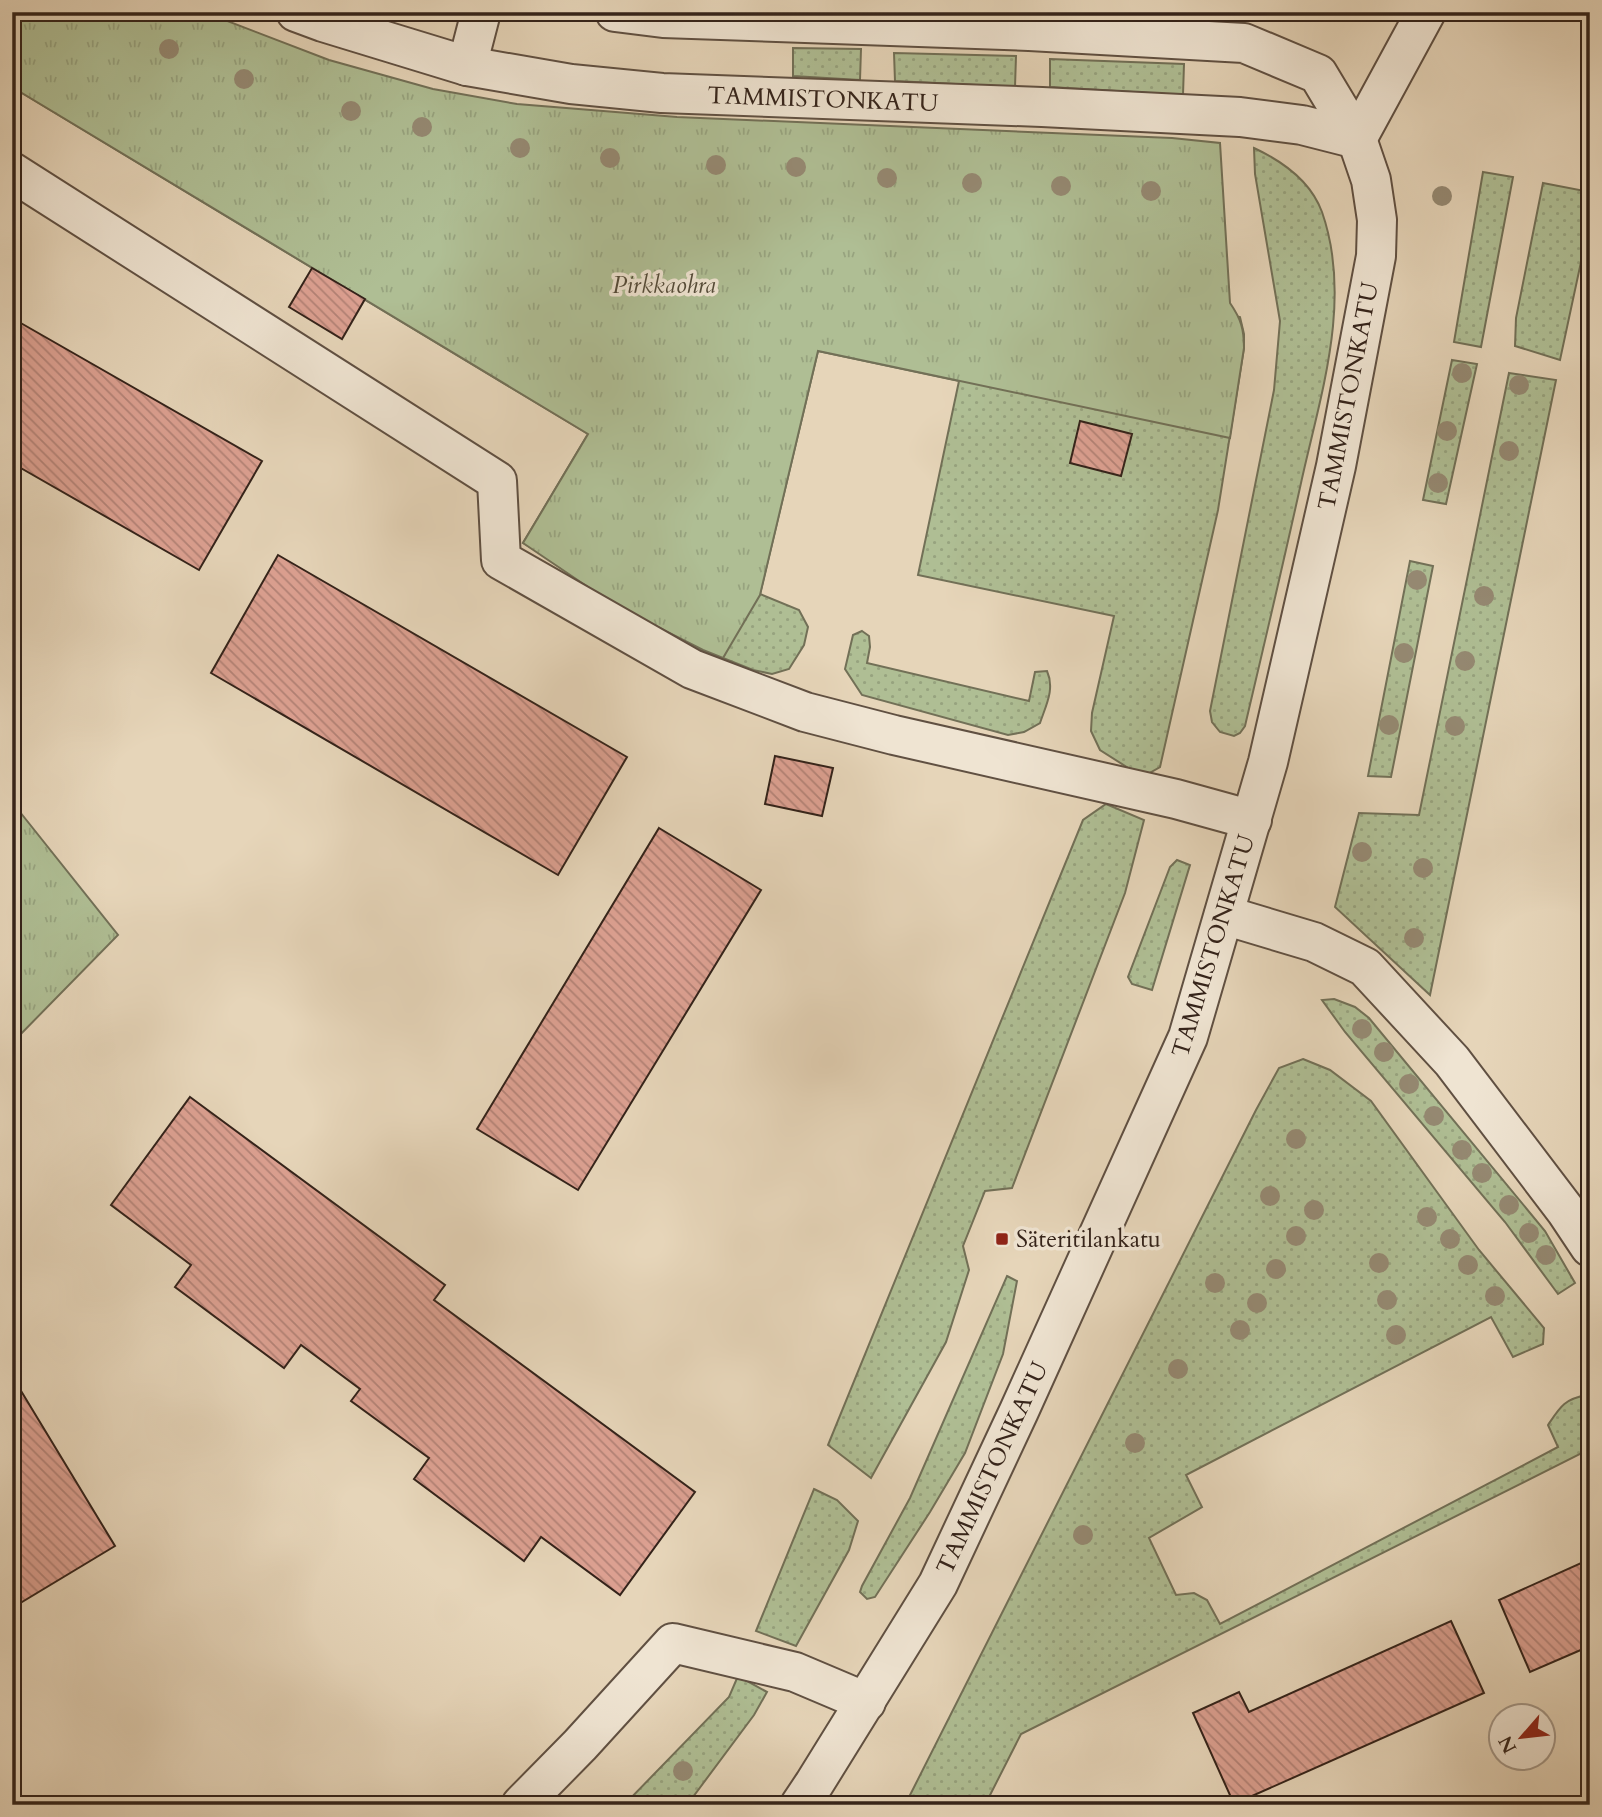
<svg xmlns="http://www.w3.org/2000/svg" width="1602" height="1817" viewBox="0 0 1602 1817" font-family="Cardo,serif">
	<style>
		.grass { fill: url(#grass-dots); stroke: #727057; stroke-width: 2 }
		.park { fill: url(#park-tufts); stroke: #727057; stroke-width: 2 }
		.building { fill: url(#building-back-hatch); stroke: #34231a; stroke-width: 2 }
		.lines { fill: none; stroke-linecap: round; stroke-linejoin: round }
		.minor-casing { stroke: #605042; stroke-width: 42 }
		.minor { stroke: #efe4d2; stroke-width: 38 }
		.tree { fill: #958972 }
		.poi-dot { fill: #8f2418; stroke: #efe4d2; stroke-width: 2.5 }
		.labels { text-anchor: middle; stroke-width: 7; stroke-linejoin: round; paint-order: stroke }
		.street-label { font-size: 24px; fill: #34231a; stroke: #efe4d2 }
		.park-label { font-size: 24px; font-style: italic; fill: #534a38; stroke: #efe4d2 }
		.poi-label { font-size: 24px; fill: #34231a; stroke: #efe4d2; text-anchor: start }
	</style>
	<defs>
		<pattern id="grass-dots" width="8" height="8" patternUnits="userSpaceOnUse" patternTransform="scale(1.75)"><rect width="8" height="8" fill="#afbe94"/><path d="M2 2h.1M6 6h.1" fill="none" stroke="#97a37f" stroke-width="1.8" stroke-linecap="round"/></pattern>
		<pattern id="park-tufts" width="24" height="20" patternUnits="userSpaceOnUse" patternTransform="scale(1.75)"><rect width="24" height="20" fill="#afbe94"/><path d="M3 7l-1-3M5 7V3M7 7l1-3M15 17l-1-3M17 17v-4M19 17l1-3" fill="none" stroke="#97a37f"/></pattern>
		<pattern id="building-back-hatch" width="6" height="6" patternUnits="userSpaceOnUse" patternTransform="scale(1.75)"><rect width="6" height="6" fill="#dca091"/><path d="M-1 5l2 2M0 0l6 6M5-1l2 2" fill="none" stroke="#b38276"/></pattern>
	</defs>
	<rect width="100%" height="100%" fill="#e6d5b9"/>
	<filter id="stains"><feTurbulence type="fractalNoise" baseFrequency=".00286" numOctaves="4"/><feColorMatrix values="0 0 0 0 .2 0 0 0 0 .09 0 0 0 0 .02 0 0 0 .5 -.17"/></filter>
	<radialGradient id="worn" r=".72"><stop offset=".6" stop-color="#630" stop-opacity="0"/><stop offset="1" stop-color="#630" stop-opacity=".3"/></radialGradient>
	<g class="grass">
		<path d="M 996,12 L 1226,12 L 1226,22 Z"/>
		<path d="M 12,39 L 1240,317 L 1244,334 L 1244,348 L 1218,510 L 1160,767 L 1146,775 L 1133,771 L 1100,750 L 1091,731 L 1092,713 L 1114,616 L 918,575 L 959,381 L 818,351 L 760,594 L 799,610 L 808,627 L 804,645 L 789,669 L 772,674 L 753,670 L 703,650 L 523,543 L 588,434 L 12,87 Z"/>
		<path d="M 793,48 L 861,49 L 860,80 L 793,76 Z"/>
		<path d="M 894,53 L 1016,56 L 1015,87 L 895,81 Z"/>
		<path d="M 1050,59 L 1184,64 L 1183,95 L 1050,87 Z"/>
		<path d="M 1254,148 C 1282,161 1311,182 1322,212 C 1353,301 1320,396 1301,483 C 1283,565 1264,645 1245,726 L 1240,733 L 1234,736 L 1220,732 L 1212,722 L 1210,711 L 1274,390 L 1280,321 L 1255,174 Z"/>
		<path d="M 1483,172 L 1513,177 L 1481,347 L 1454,342 Z"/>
		<path d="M 1543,183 L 1590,192 L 1590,220 L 1560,360 L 1515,346 L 1516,318 Z"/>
		<path d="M 1452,360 L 1477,364 L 1446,504 L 1423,500 Z"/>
		<path d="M 1509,373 L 1556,380 L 1430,995 L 1335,907 L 1359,813 L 1419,815 Z"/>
		<path d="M 1410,561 L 1433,566 L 1391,777 L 1368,776 Z"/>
		<path d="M 862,631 L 869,636 L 870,647 L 867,663 L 1029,701 L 1035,672 L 1047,671 C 1055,689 1046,705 1040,723 L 1024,732 L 1008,735 L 862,695 L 845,669 L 853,635 Z"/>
		<path d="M 1106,804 L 1144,820 L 1125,893 L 1012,1188 L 985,1191 L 963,1246 L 969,1270 L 946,1342 L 871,1478 L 828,1445 L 1083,820 Z"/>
		<path d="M 1177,860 L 1190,865 L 1152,990 L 1132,984 L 1128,977 L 1170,867 Z"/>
		<path d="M 1334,999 L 1355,1007 L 1369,1018 L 1545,1231 L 1575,1283 L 1558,1294 L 1505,1222 L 1345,1032 L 1322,1000 Z"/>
		<path d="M 1303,1059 L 1330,1070 L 1371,1101 L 1479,1250 L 1544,1328 L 1543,1344 L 1513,1357 L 1491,1317 L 1186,1475 L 1202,1507 L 1149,1538 L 1176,1595 L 1194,1593 L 1207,1600 L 1220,1624 L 1558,1447 L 1548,1425 C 1560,1407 1564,1399 1587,1395 L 1590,1398 L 1590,1449 L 1021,1734 L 985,1805 L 905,1805 L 1256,1110 L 1279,1068 Z"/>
		<path d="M 1007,1276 L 1017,1281 L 1003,1354 L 965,1453 L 930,1512 L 875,1597 L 867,1599 L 860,1592 L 862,1586 L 910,1498 Z"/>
		<path d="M 814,1489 L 837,1500 L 858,1521 L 849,1550 L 796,1646 L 756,1631 Z"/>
		<path d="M 738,1676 L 767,1692 L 754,1715 L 687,1805 L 624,1805 L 729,1697 Z"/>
	</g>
	<g class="park">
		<path d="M 12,12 L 204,12 L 329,60 L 433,89 L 517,104 L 677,117 L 1172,138 L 1220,143 L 1230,303 C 1241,319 1244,329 1244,348 L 1230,438 L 818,351 L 760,595 L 723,658 L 703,650 L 616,606 L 523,543 L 588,434 L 12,87 Z"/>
		<path d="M 12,802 L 118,935 L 12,1043 Z"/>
	</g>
	<g class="building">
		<path d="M 312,268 L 365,299 L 342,339 L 289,307 Z"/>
		<path d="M 12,318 L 262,461 L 199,570 L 12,463 Z"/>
		<path d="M 1080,421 L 1132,434 L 1121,476 L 1070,463 Z"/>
		<path d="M 278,555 L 627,757 L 558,875 L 211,673 Z"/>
		<path d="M 775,756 L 833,768 L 822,816 L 765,804 Z"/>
		<path d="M 659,828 L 761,890 L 578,1190 L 477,1129 Z"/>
		<path d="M 190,1097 L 445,1285 L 434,1300 L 695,1492 L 620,1595 L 541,1537 L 524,1561 L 414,1479 L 429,1458 L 351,1401 L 360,1389 L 301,1345 L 284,1368 L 175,1287 L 191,1265 L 111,1205 Z"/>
		<path d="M 12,1376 L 115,1546 L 12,1608 Z"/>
		<path d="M 1590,1559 L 1590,1646 L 1530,1672 L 1499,1600 Z"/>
		<path d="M 1451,1621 L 1484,1693 L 1234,1804 L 1193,1713 L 1239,1692 L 1249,1712 Z"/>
	</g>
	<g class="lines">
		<defs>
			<g id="minor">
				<path d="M 296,12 L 323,22 L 467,66 L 571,84 L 662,93 L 1042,107 L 1240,117 L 1302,125 L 1357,139"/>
				<path d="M 615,12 L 663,18 L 1029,31 L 1244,43 L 1318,74 L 1357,139 L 1371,180 L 1377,220 L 1376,256 L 1336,466 L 1268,762 L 1188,1037 L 1019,1411 L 938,1584 L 814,1784 L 800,1805"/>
				<path d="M 467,66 L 481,12"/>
				<path d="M 1357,139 L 1426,12"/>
				<path d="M 12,172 L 497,481 L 501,560 L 692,669 L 805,712 L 894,735 L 1176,799 L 1252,820"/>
				<path d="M 1224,915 L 1314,942 L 1365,967 L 1452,1061 L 1566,1211 L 1590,1247"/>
				<path d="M 521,1805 L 580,1745 L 673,1643 L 795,1672 L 866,1702"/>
			</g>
		</defs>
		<use href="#minor" class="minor-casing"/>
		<use href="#minor" class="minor"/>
	</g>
	<g class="tree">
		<circle cx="169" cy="49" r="10"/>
		<circle cx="244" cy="79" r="10"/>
		<circle cx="351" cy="111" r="10"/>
		<circle cx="422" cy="127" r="10"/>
		<circle cx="520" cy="148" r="10"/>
		<circle cx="610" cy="158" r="10"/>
		<circle cx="716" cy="165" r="10"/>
		<circle cx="796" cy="167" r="10"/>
		<circle cx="887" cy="178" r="10"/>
		<circle cx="972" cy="183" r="10"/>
		<circle cx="1061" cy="186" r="10"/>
		<circle cx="1151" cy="191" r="10"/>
		<circle cx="1442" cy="196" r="10"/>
		<circle cx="1462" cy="373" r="10"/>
		<circle cx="1519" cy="385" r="10"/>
		<circle cx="1447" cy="431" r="10"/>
		<circle cx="1509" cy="451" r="10"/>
		<circle cx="1438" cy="483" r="10"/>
		<circle cx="1417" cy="580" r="10"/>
		<circle cx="1484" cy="596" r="10"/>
		<circle cx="1404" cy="653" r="10"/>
		<circle cx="1465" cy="661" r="10"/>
		<circle cx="1389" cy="725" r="10"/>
		<circle cx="1455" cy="726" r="10"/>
		<circle cx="1362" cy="852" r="10"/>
		<circle cx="1423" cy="868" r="10"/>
		<circle cx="1414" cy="938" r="10"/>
		<circle cx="1362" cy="1029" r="10"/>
		<circle cx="1384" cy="1052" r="10"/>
		<circle cx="1409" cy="1084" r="10"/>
		<circle cx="1434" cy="1116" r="10"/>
		<circle cx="1296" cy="1139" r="10"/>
		<circle cx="1462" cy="1150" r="10"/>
		<circle cx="1482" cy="1173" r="10"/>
		<circle cx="1270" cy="1196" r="10"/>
		<circle cx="1509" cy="1205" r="10"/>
		<circle cx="1314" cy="1210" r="10"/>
		<circle cx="1427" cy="1217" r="10"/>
		<circle cx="1529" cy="1233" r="10"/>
		<circle cx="1296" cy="1236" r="10"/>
		<circle cx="1450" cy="1239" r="10"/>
		<circle cx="1546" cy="1255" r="10"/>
		<circle cx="1379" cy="1263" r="10"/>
		<circle cx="1468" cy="1265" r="10"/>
		<circle cx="1276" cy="1269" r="10"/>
		<circle cx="1215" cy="1283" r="10"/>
		<circle cx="1495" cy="1296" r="10"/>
		<circle cx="1387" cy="1300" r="10"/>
		<circle cx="1257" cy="1303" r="10"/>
		<circle cx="1240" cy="1330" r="10"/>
		<circle cx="1396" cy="1335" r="10"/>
		<circle cx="1178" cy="1369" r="10"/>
		<circle cx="1135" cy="1443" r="10"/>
		<circle cx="1083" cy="1535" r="10"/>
		<circle cx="683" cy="1771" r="10"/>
	</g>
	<rect class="poi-dot" x="995" y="1232" width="14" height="14" rx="3.5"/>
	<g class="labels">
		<g class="street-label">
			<text transform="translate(823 99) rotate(2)" y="8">TAMMISTONKATU</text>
			<text transform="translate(1348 396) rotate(-79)" y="8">TAMMISTONKATU</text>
			<text transform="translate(1213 946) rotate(-73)" y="8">TAMMISTONKATU</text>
			<text transform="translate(992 1468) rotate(-65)" y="8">TAMMISTONKATU</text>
		</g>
		<g class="park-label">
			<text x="664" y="293">Pirkkaohra</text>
		</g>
		<g class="poi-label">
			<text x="1016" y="1247">Säteritilankatu</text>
		</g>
	</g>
	<rect width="1602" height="1817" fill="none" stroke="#e6d5b9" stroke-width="42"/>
	<rect x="14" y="14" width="1574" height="1789" fill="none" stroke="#34231a" stroke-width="3.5"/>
	<rect x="21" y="21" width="1560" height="1775" fill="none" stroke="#34231a" stroke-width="2"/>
	<g transform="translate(1522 1737) rotate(242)"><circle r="33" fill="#efe4d2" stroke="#a49788" stroke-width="2"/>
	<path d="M0-5L12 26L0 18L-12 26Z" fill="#8f2418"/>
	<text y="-10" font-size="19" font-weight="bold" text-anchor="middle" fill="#34231a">N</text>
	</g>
	<rect width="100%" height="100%" filter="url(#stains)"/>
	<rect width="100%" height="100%" fill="url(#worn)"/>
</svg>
